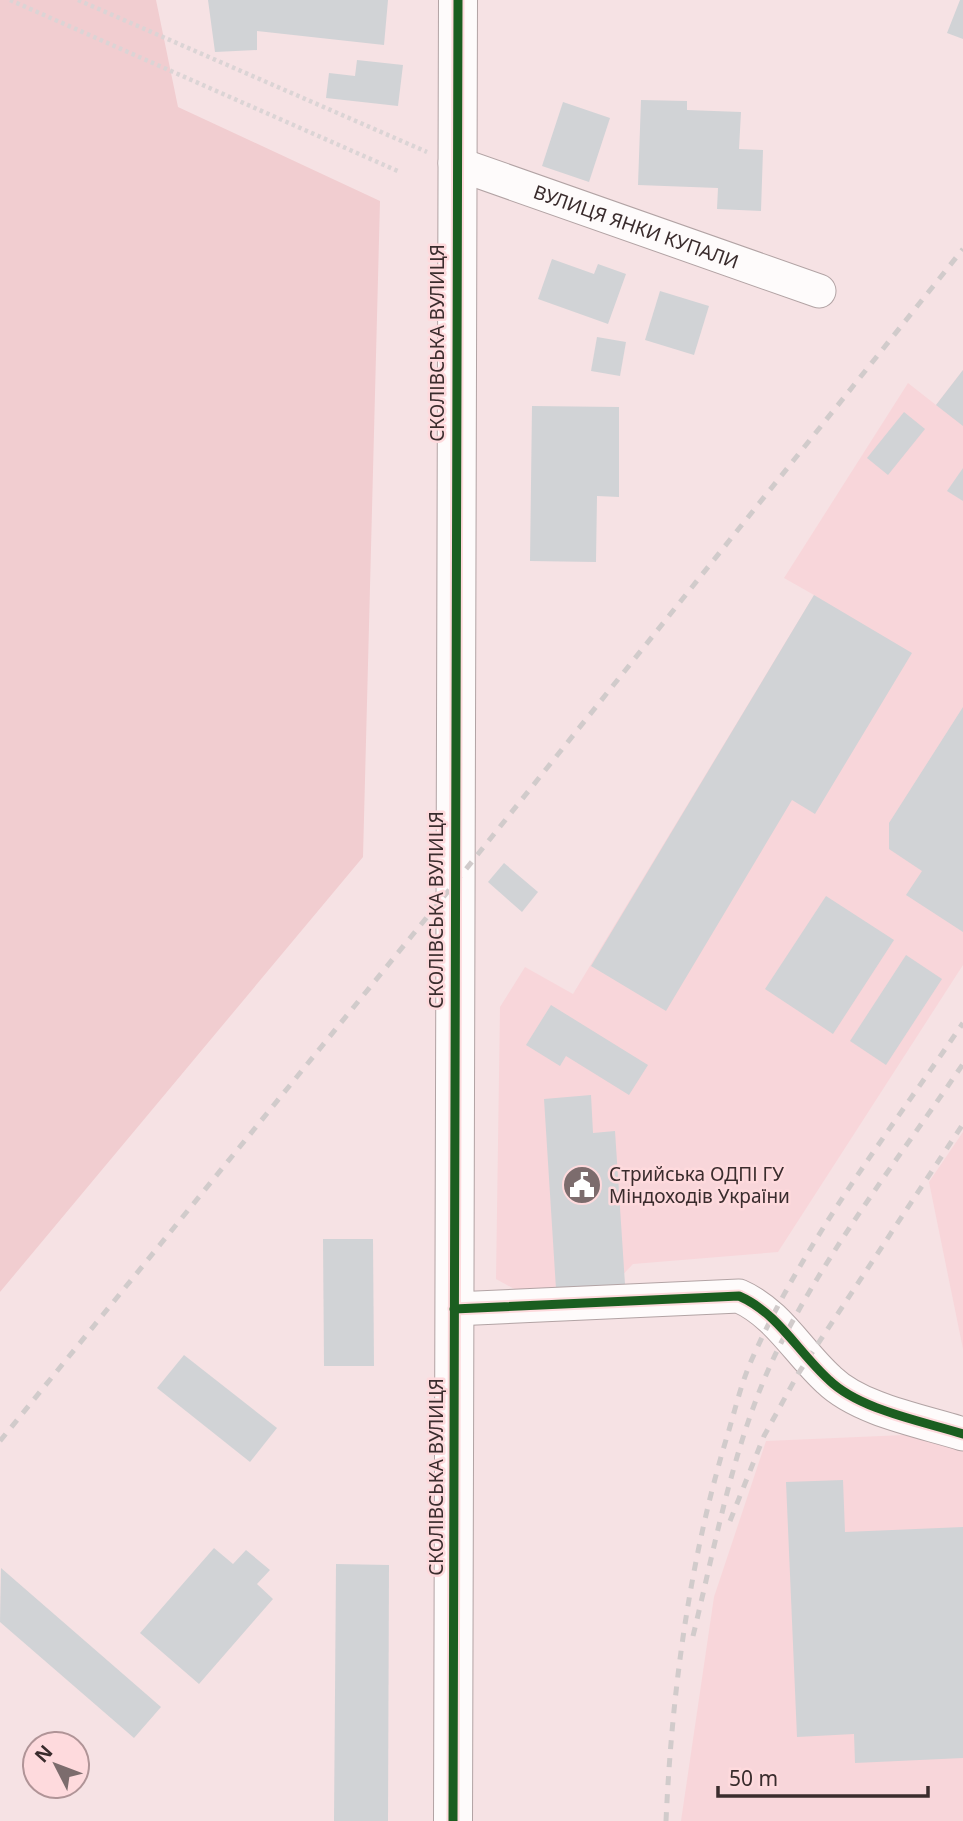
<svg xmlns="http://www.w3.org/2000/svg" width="963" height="1821" viewBox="0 0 963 1821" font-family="'Noto Sans',sans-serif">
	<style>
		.built { fill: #f8d6da }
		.green { fill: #f1cdd0 }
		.building { fill: #d1d3d6 }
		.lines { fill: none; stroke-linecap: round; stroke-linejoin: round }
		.minor-casing { stroke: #b2a3a4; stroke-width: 35 }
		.tertiary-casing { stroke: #b2a3a4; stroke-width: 40 }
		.path { stroke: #dbd4d5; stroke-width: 4.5; stroke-dasharray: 3.5 3.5; stroke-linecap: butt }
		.minor { stroke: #fefbfb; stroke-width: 33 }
		.tertiary { stroke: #fefbfb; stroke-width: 38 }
		.rail { stroke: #d1cbcb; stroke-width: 5; stroke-dasharray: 9 9; stroke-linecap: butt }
		.cycleway-casing { stroke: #fedadd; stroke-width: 13 }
		.cycleway { stroke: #1b5e20; stroke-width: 9 }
		.labels { text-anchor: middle; stroke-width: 5; stroke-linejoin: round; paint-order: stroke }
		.street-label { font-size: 19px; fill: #3a2c2d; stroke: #fedadd }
		.poi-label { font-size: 19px; fill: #3a2c2d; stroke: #fedadd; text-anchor: start }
	</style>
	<rect width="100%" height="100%" fill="#f6e2e4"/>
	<g class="built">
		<path d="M 963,370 L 963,965 L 778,1252 L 633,1264 L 612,1286 L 527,1296 L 496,1279 L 500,1007 L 525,967 L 573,994 L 814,595 L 784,578 L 908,383 L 936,405 Z"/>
		<path d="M 963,1132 L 963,1349 L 929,1182 Z"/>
		<path d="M 927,1434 L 963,1450 L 963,1821 L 681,1821 L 714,1597 L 766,1441 Z"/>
	</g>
	<path class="green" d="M 0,0 L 156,0 L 178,107 L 380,201 L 363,857 L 0,1292 Z"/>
	<g class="building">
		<path d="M 208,0 L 388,0 L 384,45 L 257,31 L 257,50 L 215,52 Z"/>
		<path d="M 960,0 L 963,0 L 963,39 L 947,33 Z"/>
		<path d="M 357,60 L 403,65 L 398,106 L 326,98 L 329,73 L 355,76 Z"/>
		<path d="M 641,100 L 687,101 L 687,110 L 741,112 L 739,149 L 763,150 L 761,211 L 717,209 L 718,188 L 638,185 Z"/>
		<path d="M 563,102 L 610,118 L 589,182 L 542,166 Z"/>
		<path d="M 552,259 L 594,274 L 598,264 L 626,274 L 608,324 L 538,299 Z"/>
		<path d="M 660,291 L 709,306 L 694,355 L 645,340 Z"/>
		<path d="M 597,337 L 626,342 L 620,376 L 591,371 Z"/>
		<path d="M 963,370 L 963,426 L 936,405 Z"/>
		<path d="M 532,406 L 619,407 L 619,497 L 597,496 L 596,562 L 530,561 Z"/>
		<path d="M 904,412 L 925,429 L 888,475 L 867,458 Z"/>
		<path d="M 963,468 L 963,501 L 947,491 Z"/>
		<path d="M 814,595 L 912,653 L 815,814 L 792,800 L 666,1011 L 591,966 Z"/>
		<path d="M 963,707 L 963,932 L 906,895 L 922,871 L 889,849 L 889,823 Z"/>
		<path d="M 504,863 L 538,892 L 522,912 L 488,882 Z"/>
		<path d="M 826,896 L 894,940 L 833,1034 L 765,989 Z"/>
		<path d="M 906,955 L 942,979 L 886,1065 L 850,1041 Z"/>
		<path d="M 551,1005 L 648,1065 L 629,1095 L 566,1056 L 560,1066 L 526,1045 Z"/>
		<path d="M 591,1095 L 593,1133 L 615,1131 L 625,1284 L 556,1289 L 544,1099 Z"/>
		<path d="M 323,1239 L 373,1239 L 374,1366 L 324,1366 Z"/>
		<path d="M 184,1355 L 277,1428 L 250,1462 L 157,1388 Z"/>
		<path d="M 843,1480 L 845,1532 L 963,1527 L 963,1758 L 855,1763 L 854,1734 L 797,1737 L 786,1482 Z"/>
		<path d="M 214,1548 L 233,1564 L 246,1550 L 270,1570 L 257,1584 L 273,1599 L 199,1684 L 140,1633 Z"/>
		<path d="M 336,1564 L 389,1565 L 388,1821 L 334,1821 Z"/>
		<path d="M 1,1568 L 161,1707 L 134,1738 L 0,1622 Z"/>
	</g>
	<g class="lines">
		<defs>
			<g id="minor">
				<path id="s1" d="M 455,163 L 819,291"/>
				<path d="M 454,1309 L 739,1296 C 778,1313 798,1352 829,1380 C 860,1410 922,1421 963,1434"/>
			</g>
			<path id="tertiary" d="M 453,1821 L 458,0"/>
		</defs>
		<use href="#minor" class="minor-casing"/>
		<use href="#tertiary" class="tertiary-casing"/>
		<g class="path">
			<path d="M 10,0 L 400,172"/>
			<path d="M 78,0 L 427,152"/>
		</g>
		<use href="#minor" class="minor"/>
		<use href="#tertiary" class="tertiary"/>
		<g class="rail">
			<path d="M 0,1441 L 454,884 L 963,249"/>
			<path d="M 730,1521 L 764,1436 L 798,1374 L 963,1124"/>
			<path d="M 693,1636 C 717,1538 735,1433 781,1343 C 832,1244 901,1155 963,1064"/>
			<path d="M 666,1821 C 672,1689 690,1556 729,1430 C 736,1406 742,1381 752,1359 C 806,1238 889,1132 963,1023"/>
		</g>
		<defs>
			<g id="cycleway">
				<path d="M 454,1309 L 739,1296 C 778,1313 798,1352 829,1380 C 860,1410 922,1421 963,1434"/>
				<path d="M 453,1821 L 458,0"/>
			</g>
		</defs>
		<use href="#cycleway" class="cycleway-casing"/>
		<use href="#cycleway" class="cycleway"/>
	</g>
	<defs>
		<symbol id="civic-disc" viewBox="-11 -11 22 22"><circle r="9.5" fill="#7c6c6d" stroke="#fedadd"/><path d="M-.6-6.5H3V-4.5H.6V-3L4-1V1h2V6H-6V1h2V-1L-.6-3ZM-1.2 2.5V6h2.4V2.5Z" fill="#fff"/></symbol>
	</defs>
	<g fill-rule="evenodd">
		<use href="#civic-disc" x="560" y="1163" width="44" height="44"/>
	</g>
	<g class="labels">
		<g class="street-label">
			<text dy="7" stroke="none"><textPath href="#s1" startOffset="192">ВУЛИЦЯ ЯНКИ КУПАЛИ</textPath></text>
			<text transform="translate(437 343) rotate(-90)" y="7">СКОЛІВСЬКА ВУЛИЦЯ</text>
			<text transform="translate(436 910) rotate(-90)" y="7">СКОЛІВСЬКА ВУЛИЦЯ</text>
			<text transform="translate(436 1477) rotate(-90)" y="7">СКОЛІВСЬКА ВУЛИЦЯ</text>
		</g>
		<g class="poi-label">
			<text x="609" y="1181">Стрийська ОДПІ ГУ<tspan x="609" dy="22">Міндоходів України</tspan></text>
		</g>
	</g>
	<g transform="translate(56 1765) rotate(312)"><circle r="33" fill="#fedadd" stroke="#b09497" stroke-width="2"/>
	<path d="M0-5L12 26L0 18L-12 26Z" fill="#7c6c6d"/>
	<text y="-10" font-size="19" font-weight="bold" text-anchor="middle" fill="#3a2c2d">N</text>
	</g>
	<path d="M718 1786v10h210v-10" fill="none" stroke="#3a2c2d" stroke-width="3.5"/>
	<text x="729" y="1786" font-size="21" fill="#3a2c2d" stroke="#fedadd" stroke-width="5" paint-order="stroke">50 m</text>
</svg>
